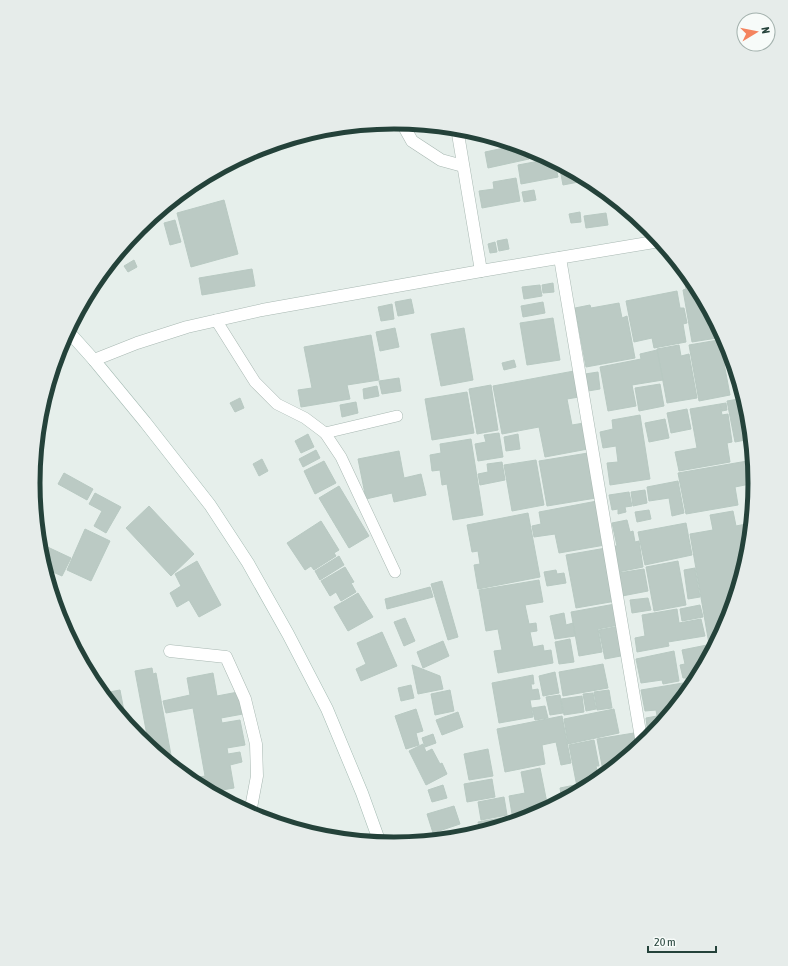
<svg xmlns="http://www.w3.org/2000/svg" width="788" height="966" viewBox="0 0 788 966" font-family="'Asap Condensed',sans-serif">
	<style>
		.building { fill: #bbcac4; stroke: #b8c9c2 }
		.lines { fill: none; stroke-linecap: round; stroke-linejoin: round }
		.service-casing { stroke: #a8b8b2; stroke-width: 12 }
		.minor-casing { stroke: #a8b8b2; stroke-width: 13 }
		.tertiary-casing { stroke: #a8b8b2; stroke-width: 13 }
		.secondary-casing { stroke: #a4bbb3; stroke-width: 13 }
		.service { stroke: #fff; stroke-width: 11 }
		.minor { stroke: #fff; stroke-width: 12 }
		.tertiary { stroke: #fff; stroke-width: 12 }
		.secondary { stroke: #fff; stroke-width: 12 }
		.rim { fill: none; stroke: #24423a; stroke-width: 5 }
	</style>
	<rect width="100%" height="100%" fill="#e6efeb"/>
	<g class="building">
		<path d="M 518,145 L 527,148 L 529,159 L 488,168 L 485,152 Z"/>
		<path d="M 550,159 L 555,162 L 558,177 L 521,184 L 518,165 Z"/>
		<path d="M 559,164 L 589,180 L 563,185 Z"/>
		<path d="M 516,178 L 520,201 L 482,208 L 479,191 L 494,189 L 493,182 Z"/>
		<path d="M 534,190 L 536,200 L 524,202 L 522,192 Z"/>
		<path d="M 224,200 L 238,254 L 191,267 L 177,213 Z"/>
		<path d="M 580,212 L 581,222 L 571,223 L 569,214 Z"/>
		<path d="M 606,213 L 608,225 L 586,228 L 584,216 Z"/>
		<path d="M 175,220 L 181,242 L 170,245 L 164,223 Z"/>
		<path d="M 507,239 L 509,249 L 499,251 L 497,241 Z"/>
		<path d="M 495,242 L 497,252 L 490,253 L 488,244 Z"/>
		<path d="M 134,260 L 137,267 L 128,272 L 124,266 Z"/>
		<path d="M 252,269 L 255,286 L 202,295 L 199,278 Z"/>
		<path d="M 690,277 L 694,283 L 723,337 L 692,342 L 683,290 L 686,289 L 684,278 Z"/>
		<path d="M 553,283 L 554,292 L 543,293 L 542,285 Z"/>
		<path d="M 540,285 L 542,296 L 524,299 L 522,287 Z"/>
		<path d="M 677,291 L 680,308 L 684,308 L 687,323 L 683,324 L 686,342 L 654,348 L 652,338 L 634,342 L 626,301 Z"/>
		<path d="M 411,299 L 414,313 L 398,316 L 395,302 Z"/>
		<path d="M 543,302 L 545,313 L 523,317 L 521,306 Z"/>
		<path d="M 619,303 L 622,318 L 627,316 L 635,358 L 586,367 L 575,308 L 590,305 L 591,308 Z"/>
		<path d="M 392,304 L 394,319 L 381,321 L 378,307 Z"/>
		<path d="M 553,318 L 560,360 L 527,365 L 520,323 Z"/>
		<path d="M 395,328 L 399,347 L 380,351 L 376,332 Z"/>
		<path d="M 464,328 L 473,380 L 441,386 L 431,334 Z"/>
		<path d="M 371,335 L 379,380 L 347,385 L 350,399 L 301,407 L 298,390 L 312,388 L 304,347 Z"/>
		<path d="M 724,339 L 728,345 L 733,362 L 724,363 L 730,395 L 699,401 L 689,345 Z"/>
		<path d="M 679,345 L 681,356 L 689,354 L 697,398 L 667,403 L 657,349 Z"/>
		<path d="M 657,350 L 663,380 L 632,385 L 636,406 L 608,411 L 600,367 L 641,359 L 640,354 Z"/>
		<path d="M 514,360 L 516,367 L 504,370 L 502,363 Z"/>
		<path d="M 574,371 L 579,397 L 567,399 L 572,425 L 584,423 L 588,449 L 545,457 L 539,427 L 502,434 L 493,386 Z"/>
		<path d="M 598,372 L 600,389 L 588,391 L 585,374 Z"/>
		<path d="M 399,378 L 401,391 L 382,394 L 379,381 Z"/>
		<path d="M 660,384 L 664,406 L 639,411 L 635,388 Z"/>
		<path d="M 491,385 L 498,430 L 477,434 L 469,389 Z"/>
		<path d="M 377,386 L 379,396 L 364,399 L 363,389 Z"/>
		<path d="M 467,392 L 474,433 L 432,440 L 425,399 Z"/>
		<path d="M 240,398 L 244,408 L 235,412 L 230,403 Z"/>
		<path d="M 744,398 L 748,414 L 751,439 L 735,442 L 727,401 Z"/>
		<path d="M 356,402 L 358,413 L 342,417 L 340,405 Z"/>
		<path d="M 726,403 L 727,410 L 722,411 L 720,404 Z"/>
		<path d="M 720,404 L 722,415 L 728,414 L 732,442 L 727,443 L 730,462 L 679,471 L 675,452 L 697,448 L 690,409 Z"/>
		<path d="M 41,408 L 46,411 L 39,424 L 40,412 Z"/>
		<path d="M 687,409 L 691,429 L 671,433 L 667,413 Z"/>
		<path d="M 640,415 L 650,479 L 610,485 L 607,463 L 618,462 L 616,446 L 603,448 L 600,432 L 613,429 L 612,420 Z"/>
		<path d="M 665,419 L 669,438 L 649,442 L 645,423 Z"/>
		<path d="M 499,433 L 503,457 L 478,461 L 475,444 L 486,442 L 484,435 Z"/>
		<path d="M 308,434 L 314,447 L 301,453 L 295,441 Z"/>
		<path d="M 518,434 L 520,449 L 506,451 L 504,437 Z"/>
		<path d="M 471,439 L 483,515 L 453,520 L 447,484 L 442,485 L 440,470 L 432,471 L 430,455 L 441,453 L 440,444 Z"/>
		<path d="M 316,450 L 320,458 L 303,467 L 299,459 Z"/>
		<path d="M 399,451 L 404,478 L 421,474 L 426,495 L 394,502 L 392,493 L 366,499 L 358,459 Z"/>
		<path d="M 588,453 L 596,498 L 547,506 L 539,461 Z"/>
		<path d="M 262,459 L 268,471 L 259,476 L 253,464 Z"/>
		<path d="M 536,460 L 544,505 L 512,511 L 504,465 Z"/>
		<path d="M 753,460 L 755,483 L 735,487 L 738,505 L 686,514 L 678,473 Z"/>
		<path d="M 324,461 L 336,483 L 315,494 L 304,471 Z"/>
		<path d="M 502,462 L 505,480 L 480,485 L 478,474 L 488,472 L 487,464 Z"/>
		<path d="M 64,473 L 93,489 L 87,500 L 58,484 Z"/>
		<path d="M 678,481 L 684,513 L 672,516 L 669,498 L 649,501 L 647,487 Z"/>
		<path d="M 755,485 L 753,506 L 750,506 L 747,486 Z"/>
		<path d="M 339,486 L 369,536 L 349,548 L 319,498 Z"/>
		<path d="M 645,490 L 647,503 L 633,506 L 631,492 Z"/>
		<path d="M 629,492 L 632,506 L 625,507 L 626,512 L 618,514 L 618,509 L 612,510 L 609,495 Z"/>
		<path d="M 95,493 L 121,507 L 106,533 L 94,526 L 102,511 L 89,504 Z"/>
		<path d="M 597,501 L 605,545 L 559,553 L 555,534 L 534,537 L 532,526 L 541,524 L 539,512 Z"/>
		<path d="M 149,506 L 194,554 L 171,576 L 126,528 Z"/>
		<path d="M 649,510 L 651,519 L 637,522 L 635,512 Z"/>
		<path d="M 733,511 L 736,526 L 751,523 L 748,554 L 727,621 L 716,643 L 709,644 L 690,534 L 713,530 L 710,515 Z"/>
		<path d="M 528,513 L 540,577 L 478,589 L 474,565 L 480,564 L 478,551 L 472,552 L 467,525 Z"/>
		<path d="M 627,520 L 630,532 L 633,531 L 635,542 L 639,541 L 643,567 L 618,572 L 613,546 L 617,546 L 612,523 Z"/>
		<path d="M 321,521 L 339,550 L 334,553 L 336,556 L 314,570 L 311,566 L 305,570 L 287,543 Z"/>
		<path d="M 686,523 L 692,555 L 645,565 L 638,532 Z"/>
		<path d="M 85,529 L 110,541 L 91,581 L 67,570 Z"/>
		<path d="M 39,543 L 71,558 L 62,576 L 44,568 L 40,553 Z"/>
		<path d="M 606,548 L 616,601 L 576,608 L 566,555 Z"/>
		<path d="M 339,556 L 344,565 L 320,580 L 315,571 Z"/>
		<path d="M 197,561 L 221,605 L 199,617 L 189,600 L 177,607 L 170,593 L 181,586 L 175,574 Z"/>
		<path d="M 678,561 L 686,605 L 654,611 L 646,567 Z"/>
		<path d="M 345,567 L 354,582 L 351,583 L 356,592 L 341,601 L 336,592 L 330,596 L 321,581 Z"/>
		<path d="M 695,568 L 700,597 L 688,599 L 684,570 Z"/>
		<path d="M 644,569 L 648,591 L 622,596 L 618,573 Z"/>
		<path d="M 556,570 L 557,574 L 564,573 L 566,583 L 547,586 L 544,572 Z"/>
		<path d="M 539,580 L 543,602 L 525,605 L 529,624 L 536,623 L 537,631 L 530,632 L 533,647 L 543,645 L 544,651 L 551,650 L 553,663 L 498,673 L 494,651 L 502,650 L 498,629 L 486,631 L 479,590 Z"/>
		<path d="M 442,581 L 458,637 L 448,640 L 431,584 Z"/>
		<path d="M 430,587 L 433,597 L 387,609 L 385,599 Z"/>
		<path d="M 358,593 L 373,617 L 348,631 L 334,607 Z"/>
		<path d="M 648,598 L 651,610 L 632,613 L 630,600 Z"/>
		<path d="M 615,604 L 619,625 L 598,629 L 602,652 L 579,656 L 571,612 Z"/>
		<path d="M 700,605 L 703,617 L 682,621 L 680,609 Z"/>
		<path d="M 677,609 L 679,623 L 701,619 L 705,636 L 668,642 L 669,646 L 637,652 L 635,638 L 645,636 L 642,615 Z"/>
		<path d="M 564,613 L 566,625 L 573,623 L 575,636 L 555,639 L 550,616 Z"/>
		<path d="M 405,618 L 415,641 L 404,646 L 394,622 Z"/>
		<path d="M 620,626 L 626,655 L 605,659 L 599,630 Z"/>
		<path d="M 382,632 L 397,666 L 361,681 L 356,669 L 366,664 L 357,643 Z"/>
		<path d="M 570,639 L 574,662 L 559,664 L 555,642 Z"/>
		<path d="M 443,641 L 449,656 L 423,668 L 417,652 Z"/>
		<path d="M 707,645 L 709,656 L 694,684 L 692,686 L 688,687 L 686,678 L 683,678 L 680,665 L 685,664 L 682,650 Z"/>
		<path d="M 674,651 L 679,681 L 663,684 L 662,680 L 641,683 L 636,659 Z"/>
		<path d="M 603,664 L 608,688 L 563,696 L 559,672 Z"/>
		<path d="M 412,665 L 440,676 L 443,689 L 418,694 Z"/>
		<path d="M 152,668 L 153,674 L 156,673 L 173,766 L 149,746 L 135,671 Z"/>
		<path d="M 555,672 L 559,693 L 543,696 L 539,676 Z"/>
		<path d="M 213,673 L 217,696 L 238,692 L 243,714 L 221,718 L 222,723 L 240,720 L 245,745 L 227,748 L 228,754 L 240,752 L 242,762 L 230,765 L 234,788 L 210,792 L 207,791 L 207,788 L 204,789 L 189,779 L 205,776 L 193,708 L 166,713 L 163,701 L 190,695 L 187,678 Z"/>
		<path d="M 533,675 L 534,684 L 531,684 L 532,690 L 538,689 L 540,699 L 530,700 L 533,717 L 499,723 L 492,683 Z"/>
		<path d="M 683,683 L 683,690 L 689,690 L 653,734 L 648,735 L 646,718 L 657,716 L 656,710 L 645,711 L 641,690 Z"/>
		<path d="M 411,685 L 414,698 L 401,701 L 398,688 Z"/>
		<path d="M 120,690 L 124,711 L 117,712 L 105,697 L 104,693 Z"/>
		<path d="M 450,690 L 454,711 L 435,715 L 431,694 Z"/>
		<path d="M 609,690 L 612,708 L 597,710 L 594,692 Z"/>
		<path d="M 593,693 L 596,709 L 586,711 L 583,694 Z"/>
		<path d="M 560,695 L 563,713 L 550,715 L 546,697 Z"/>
		<path d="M 582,696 L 584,712 L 564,715 L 561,699 Z"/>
		<path d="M 545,706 L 548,718 L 535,720 L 532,708 Z"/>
		<path d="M 416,709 L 423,731 L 416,733 L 419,745 L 406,749 L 395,716 Z"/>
		<path d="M 614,709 L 619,733 L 568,744 L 564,719 Z"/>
		<path d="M 458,712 L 463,727 L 442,735 L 436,720 Z"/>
		<path d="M 562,716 L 571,763 L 561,765 L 556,742 L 542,745 L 545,764 L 505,772 L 497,729 Z"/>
		<path d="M 634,733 L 637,749 L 604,776 L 597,739 Z"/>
		<path d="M 433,734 L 436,743 L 425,747 L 422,738 Z"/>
		<path d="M 594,740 L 599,766 L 596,766 L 599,780 L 578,792 L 569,745 Z"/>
		<path d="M 423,744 L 426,752 L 432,749 L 440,764 L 442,763 L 447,774 L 426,785 L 409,751 Z"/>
		<path d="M 488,749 L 493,776 L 469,780 L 464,754 Z"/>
		<path d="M 540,768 L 547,803 L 562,800 L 560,788 L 575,785 L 577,793 L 533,816 L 513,820 L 509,796 L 525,793 L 521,772 Z"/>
		<path d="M 492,779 L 495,797 L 467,802 L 464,784 Z"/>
		<path d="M 443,785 L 447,798 L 432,802 L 428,790 Z"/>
		<path d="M 504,797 L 507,815 L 481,820 L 478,802 Z"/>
		<path d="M 454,806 L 460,824 L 433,833 L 427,814 Z"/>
		<path d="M 501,818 L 503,825 L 480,832 L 478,822 Z"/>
	</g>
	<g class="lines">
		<defs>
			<g id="service">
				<path d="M 216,320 L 255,382 L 277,404 L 305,418 L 325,433 L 341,457 L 395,572"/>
				<path d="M 325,433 L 397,416"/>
			</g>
			<g id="minor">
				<path d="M 402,123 L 412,141 L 441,160 L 463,166"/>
				<path d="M 457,128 L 481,271"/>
				<path d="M 560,258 L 642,744"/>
				<path d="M 170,651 L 226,657 L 245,699 L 256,744 L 257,776 L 250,813"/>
			</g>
			<path id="tertiary" d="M 94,360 L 137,343 L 187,327 L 262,310 L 481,271 L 660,241"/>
			<path id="secondary" d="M 68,331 L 94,360 L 145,422 L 210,505 L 248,563 L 288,634 L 327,709 L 362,793 L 380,843"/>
		</defs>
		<use href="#service" class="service-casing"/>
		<use href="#minor" class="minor-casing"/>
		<use href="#tertiary" class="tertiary-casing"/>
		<use href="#secondary" class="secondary-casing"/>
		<use href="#service" class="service"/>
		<use href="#minor" class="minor"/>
		<use href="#tertiary" class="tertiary"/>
		<use href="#secondary" class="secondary"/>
	</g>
	<path d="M0 0H788V966H0ZM40 483a354 354 0 1 1 708 0a354 354 0 1 1-708 0Z" fill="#e6ecea" fill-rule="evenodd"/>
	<path class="rim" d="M40 483a354 354 0 1 1 708 0a354 354 0 1 1-708 0Z"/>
	<g transform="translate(756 32) rotate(80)"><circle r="19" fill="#f7fbf9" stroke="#a3b1ad"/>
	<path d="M0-3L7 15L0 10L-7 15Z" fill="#f4845f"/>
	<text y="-6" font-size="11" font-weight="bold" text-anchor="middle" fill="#24423a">N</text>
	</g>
	<path d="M648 946v6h68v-6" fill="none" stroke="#24423a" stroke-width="2"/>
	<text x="654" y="946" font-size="12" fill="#24423a" stroke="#f7fbf9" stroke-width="3" paint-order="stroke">20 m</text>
</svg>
